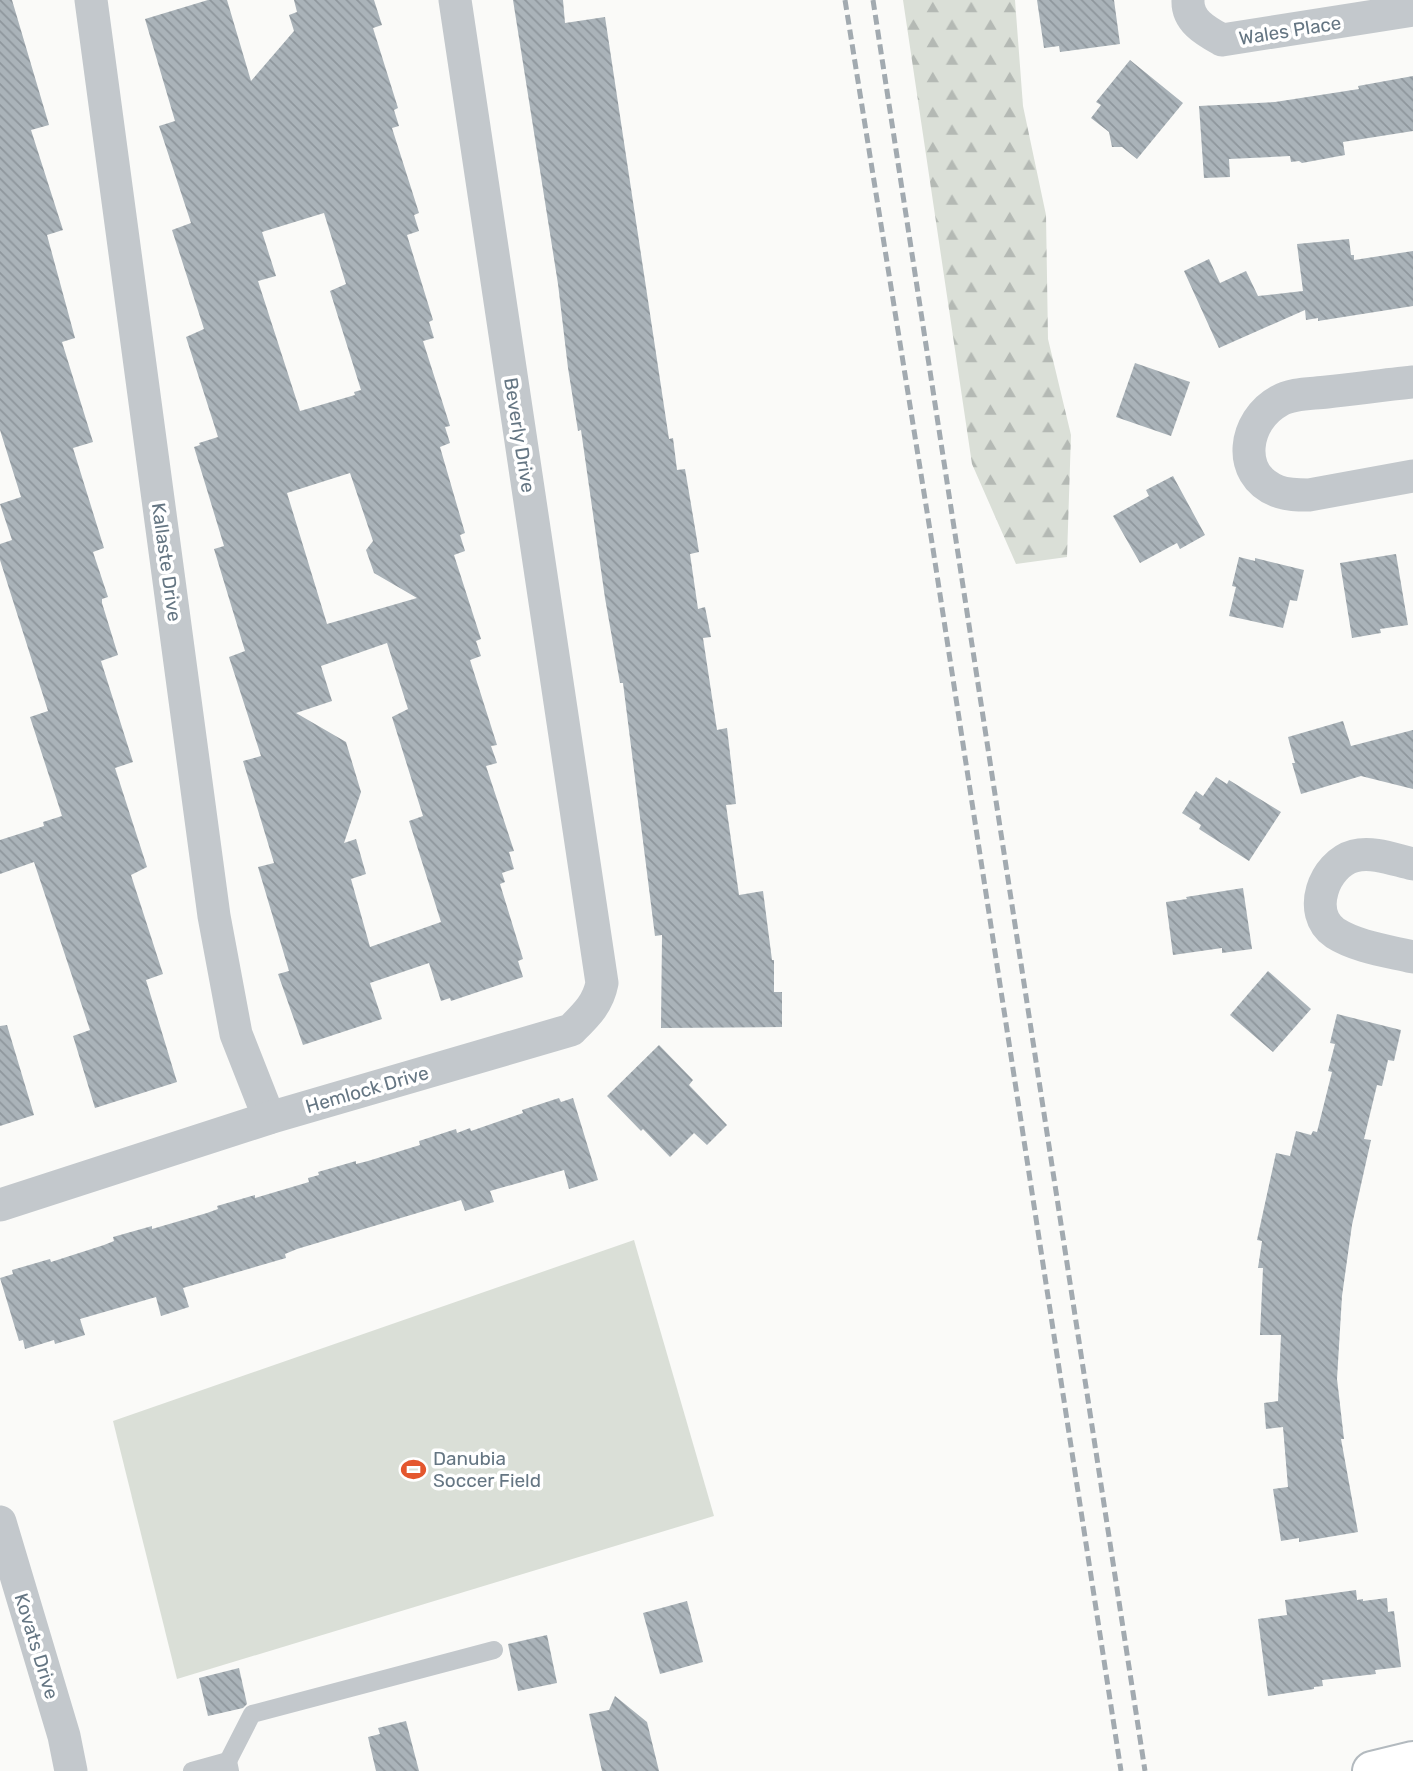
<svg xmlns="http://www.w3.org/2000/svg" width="1413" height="1771" viewBox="0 0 1413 1771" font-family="Rubik,sans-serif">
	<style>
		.forest { fill: url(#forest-firs) }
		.garden { fill: #dadfd7 }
		.building { fill: url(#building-back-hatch); fill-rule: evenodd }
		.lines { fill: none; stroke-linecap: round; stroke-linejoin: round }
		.secondary-casing { stroke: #b3babf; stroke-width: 42 }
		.lane { stroke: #c3c8cc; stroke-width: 18 }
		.street { stroke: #c3c8cc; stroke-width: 33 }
		.secondary { stroke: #fff; stroke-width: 38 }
		.rail { stroke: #a2aab0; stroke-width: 5; stroke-dasharray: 10 5; stroke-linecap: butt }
		.labels { text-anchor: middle; stroke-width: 7; stroke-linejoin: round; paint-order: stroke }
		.street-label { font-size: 19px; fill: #657683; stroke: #fff }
		.poi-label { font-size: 19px; fill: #657683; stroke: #fff; text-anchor: start }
	</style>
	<defs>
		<pattern id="forest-firs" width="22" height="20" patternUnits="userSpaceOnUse" patternTransform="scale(1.75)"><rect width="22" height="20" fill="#dadfd7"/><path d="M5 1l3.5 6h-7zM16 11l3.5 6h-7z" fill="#b4b9b4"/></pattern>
		<pattern id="building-back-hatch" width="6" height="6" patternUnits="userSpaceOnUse" patternTransform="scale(1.75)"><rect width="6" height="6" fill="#aab3b9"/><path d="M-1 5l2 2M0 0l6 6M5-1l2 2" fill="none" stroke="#8e969c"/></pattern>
	</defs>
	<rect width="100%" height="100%" fill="#fafaf8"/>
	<path class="forest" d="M 903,0 L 1015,0 L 1023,106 L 1046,215 L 1048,339 L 1071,435 L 1067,557 L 1016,564 L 972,464 Z"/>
	<path class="garden" d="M 634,1240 L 714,1516 L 177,1679 L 113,1421 Z"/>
	<g class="building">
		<path d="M 0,0 L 12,0 L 49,125 L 31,130 L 63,230 L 47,235 L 75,338 L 62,342 L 93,442 L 73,448 L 104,548 L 93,552 L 108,597 L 102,599 L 102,603 L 118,655 L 101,661 L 133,762 L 115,768 L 147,867 L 131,875 L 163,974 L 146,980 L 177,1082 L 95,1108 L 73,1036 L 90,1030 L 34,862 L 0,874 L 0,840 L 44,826 L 43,822 L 62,816 L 30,717 L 48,711 L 0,560 L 0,544 L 12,540 L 0,504 L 21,497 L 0,430 Z"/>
		<path d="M 208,0 L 227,0 L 251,81 L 294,31 L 289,15 L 297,12 L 294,0 L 374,0 L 382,25 L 373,28 L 398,108 L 394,110 L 399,126 L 392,128 L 419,213 L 414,215 L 419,231 L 407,235 L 433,320 L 429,322 L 434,338 L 423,341 L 450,426 L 445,427 L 450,443 L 440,447 L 465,533 L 460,535 L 465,551 L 454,555 L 481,639 L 476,641 L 481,656 L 470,660 L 497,745 L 491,746 L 497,763 L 486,766 L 514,851 L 509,852 L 514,869 L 502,873 L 505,882 L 500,884 L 523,959 L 518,961 L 523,977 L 451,1001 L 450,998 L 441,1001 L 429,963 L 370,983 L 382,1019 L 303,1045 L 278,974 L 289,971 L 258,867 L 274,863 L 243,761 L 261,756 L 229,657 L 245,651 L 214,549 L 224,546 L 194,447 L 200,445 L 199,443 L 218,437 L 186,337 L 204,329 L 172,230 L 191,223 L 159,126 L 175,121 L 145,19 ZM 324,213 L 346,284 L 330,291 L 361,390 L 354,392 L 355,395 L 300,411 L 258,281 L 276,276 L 262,232 ZM 350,473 L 373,541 L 366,550 L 374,573 L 417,598 L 327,624 L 287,493 ZM 387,643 L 408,709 L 392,717 L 423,816 L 409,821 L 441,922 L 370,947 L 351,879 L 366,874 L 356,839 L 344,843 L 361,792 L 346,742 L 296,713 L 332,701 L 321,666 Z"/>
		<path d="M 513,0 L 563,0 L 565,23 L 605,17 L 669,439 L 673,438 L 677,470 L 685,469 L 694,522 L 699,552 L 690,554 L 698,609 L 705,607 L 711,637 L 703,638 L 717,730 L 727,728 L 736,804 L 726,805 L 739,895 L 763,891 L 772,960 L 774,960 L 774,992 L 782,992 L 782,1027 L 661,1028 L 662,935 L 655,936 L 623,683 L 620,683 L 605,598 L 581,430 L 578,431 L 568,368 L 558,284 Z"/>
		<path d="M 1037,0 L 1114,0 L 1120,44 L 1060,52 L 1059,46 L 1044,48 Z"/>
		<path d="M 1130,60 L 1183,103 L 1137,159 L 1122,147 L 1112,147 L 1109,132 L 1091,118 L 1101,105 L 1096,102 Z"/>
		<path d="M 1413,76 L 1413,131 L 1343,142 L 1345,155 L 1302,163 L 1299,161 L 1291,162 L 1290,156 L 1229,159 L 1230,177 L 1204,178 L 1199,106 L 1275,102 L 1359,89 L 1358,86 Z"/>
		<path d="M 1349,239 L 1351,255 L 1354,255 L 1354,260 L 1413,251 L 1413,306 L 1318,321 L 1318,318 L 1306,320 L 1305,310 L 1219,348 L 1184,271 L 1209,259 L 1220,283 L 1246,271 L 1258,296 L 1303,291 L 1297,244 Z"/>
		<path d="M 1135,363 L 1190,382 L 1171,436 L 1116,417 Z"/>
		<path d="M 1173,476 L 1205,535 L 1180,549 L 1177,543 L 1140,563 L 1113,516 L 1149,496 L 1146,490 Z"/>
		<path d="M 1396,554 L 1408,625 L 1380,629 L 1381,633 L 1352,638 L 1340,563 Z"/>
		<path d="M 1239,557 L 1255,561 L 1255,558 L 1304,570 L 1297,601 L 1290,600 L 1283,628 L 1229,616 L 1236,587 L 1232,586 Z"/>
		<path d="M 1343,721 L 1351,746 L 1413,730 L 1413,789 L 1361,776 L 1301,794 L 1292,763 L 1295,763 L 1288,737 Z"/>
		<path d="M 1216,777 L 1227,784 L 1229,780 L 1281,812 L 1249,861 L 1199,829 L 1201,825 L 1182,813 L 1196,791 L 1203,796 Z"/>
		<path d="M 1243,888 L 1252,949 L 1222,953 L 1222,948 L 1173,955 L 1166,902 L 1187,899 L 1186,897 Z"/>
		<path d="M 1268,971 L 1311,1009 L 1273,1052 L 1230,1015 Z"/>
		<path d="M 1337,1014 L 1401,1030 L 1394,1061 L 1388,1060 L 1382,1086 L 1377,1085 L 1364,1139 L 1371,1140 L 1352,1225 L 1342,1296 L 1337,1379 L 1344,1439 L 1341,1439 L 1358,1532 L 1299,1542 L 1299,1538 L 1281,1541 L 1273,1489 L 1288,1487 L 1283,1427 L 1266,1429 L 1264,1403 L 1278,1401 L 1281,1335 L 1260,1335 L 1263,1268 L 1258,1268 L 1262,1241 L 1257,1240 L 1276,1153 L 1290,1156 L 1296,1131 L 1311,1135 L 1313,1131 L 1317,1132 L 1332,1072 L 1328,1071 L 1335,1044 L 1330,1043 Z"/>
		<path d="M 7,1025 L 34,1115 L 0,1126 L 0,1026 Z"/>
		<path d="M 659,1045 L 693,1080 L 689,1085 L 727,1125 L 707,1145 L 694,1133 L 670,1157 L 643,1129 L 641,1131 L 607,1096 Z"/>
		<path d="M 559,1098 L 561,1102 L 573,1098 L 598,1180 L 569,1189 L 564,1170 L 490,1191 L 494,1202 L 465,1211 L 461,1200 L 297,1249 L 285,1254 L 286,1258 L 183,1288 L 189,1307 L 161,1316 L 156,1297 L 80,1319 L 85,1335 L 55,1344 L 54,1340 L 25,1349 L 23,1340 L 19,1341 L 0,1278 L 13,1274 L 12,1270 L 50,1259 L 51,1262 L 104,1245 L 114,1241 L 113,1237 L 152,1226 L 152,1229 L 207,1213 L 218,1209 L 217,1206 L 255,1195 L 255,1198 L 309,1182 L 308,1178 L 319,1175 L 318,1172 L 356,1161 L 356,1164 L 368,1161 L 420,1145 L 419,1141 L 456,1129 L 457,1133 L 470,1128 L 471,1131 L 523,1113 L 522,1110 Z"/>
		<path d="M 1356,1590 L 1357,1600 L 1363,1599 L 1363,1601 L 1387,1598 L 1388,1612 L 1394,1611 L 1401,1667 L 1375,1670 L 1376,1674 L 1322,1680 L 1323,1686 L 1314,1687 L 1314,1689 L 1268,1696 L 1258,1619 L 1287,1615 L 1285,1600 Z"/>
		<path d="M 687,1601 L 703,1662 L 660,1674 L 643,1613 Z"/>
		<path d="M 547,1635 L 557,1683 L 518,1691 L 508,1644 Z"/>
		<path d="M 239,1668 L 247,1704 L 243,1708 L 208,1716 L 199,1678 Z"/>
		<path d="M 615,1696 L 647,1722 L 659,1771 L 602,1771 L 589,1714 L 609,1710 Z"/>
		<path d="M 406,1721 L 419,1771 L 376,1771 L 368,1737 L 380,1734 L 378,1728 Z"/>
	</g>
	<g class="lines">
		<defs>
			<path id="secondary" d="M 1372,1771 L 1413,1761"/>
		</defs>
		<use href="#secondary" class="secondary-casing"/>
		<g class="lane">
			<path d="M 228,1761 L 252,1714 L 494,1650"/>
			<path d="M 192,1771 L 228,1761 L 230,1771"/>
		</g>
		<g class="street">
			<path d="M 91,0 L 214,916 L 236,1034 L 269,1118"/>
			<path d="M 1188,0 C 1187,21 1206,31 1222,40 L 1413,10"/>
			<path d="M 1413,382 C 1384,385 1355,389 1327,392 C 1311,394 1292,393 1279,401 C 1244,420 1235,474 1277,491 C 1287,495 1298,495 1309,495 L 1413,476"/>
			<path d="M 1413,864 C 1395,860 1373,851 1354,856 C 1324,864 1306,913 1335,933 C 1357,947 1388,951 1413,957"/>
			<path d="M 0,1205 L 269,1118 L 571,1030 C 586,1015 598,1004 602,983 L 455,0"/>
			<path d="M 0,1522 L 64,1736 L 71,1771"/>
		</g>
		<use href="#secondary" class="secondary"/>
		<g class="rail">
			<path d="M 845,0 L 933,549 L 1121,1771"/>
			<path d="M 873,0 L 1145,1771"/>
		</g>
	</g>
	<defs>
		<symbol id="stadium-bare" viewBox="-9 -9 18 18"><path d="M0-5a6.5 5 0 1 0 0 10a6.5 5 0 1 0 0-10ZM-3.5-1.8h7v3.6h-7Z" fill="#e4572e" stroke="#fff" stroke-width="2.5" paint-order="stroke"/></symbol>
	</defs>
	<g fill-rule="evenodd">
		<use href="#stadium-bare" x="396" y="1452" width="35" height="35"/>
	</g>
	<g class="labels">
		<g class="street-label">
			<text transform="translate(1290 30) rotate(-9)" y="7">Wales Place</text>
			<text transform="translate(520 435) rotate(81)" y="7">Beverly Drive</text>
			<text transform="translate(167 562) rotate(82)" y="7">Kallaste Drive</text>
			<text transform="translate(367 1089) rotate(-16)" y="7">Hemlock Drive</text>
			<text transform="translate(37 1646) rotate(73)" y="7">Kovats Drive</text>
		</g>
		<g class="poi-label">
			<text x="433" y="1465">Danubia<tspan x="433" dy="22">Soccer Field</tspan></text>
		</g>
	</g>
</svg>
